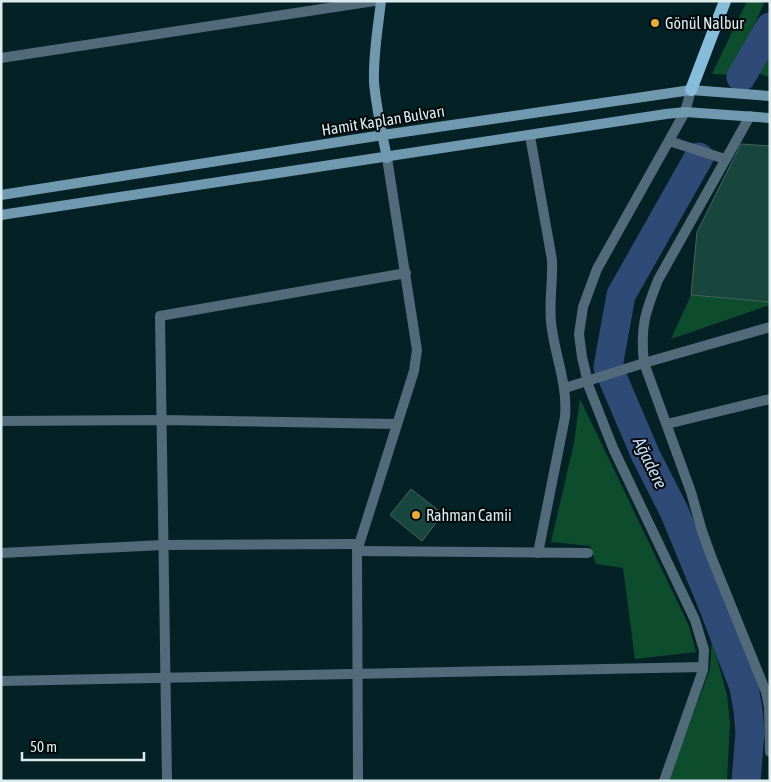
<svg xmlns="http://www.w3.org/2000/svg" width="771" height="782" viewBox="0 0 771 782" font-family="'Asap Condensed',sans-serif">
	<style>
		.green { fill: #0d4c2d }
		.lines { fill: none; stroke-linecap: round; stroke-linejoin: round }
		.river { stroke: #2f4a77; stroke-width: 29 }
		.building { fill: #19453f; stroke: #47635e }
		.street { stroke: #526b7a; stroke-width: 10 }
		.secondary { stroke: #7099b0; stroke-width: 10 }
		.primary { stroke: #87bcda; stroke-width: 12 }
		.poi-dot { fill: #e9ab38; stroke: #01090a; stroke-width: 2 }
		.labels { text-anchor: middle; stroke-width: 4; stroke-linejoin: round; paint-order: stroke }
		.poi-label { font-size: 16px; fill: #dbebee; stroke: #01090a; text-anchor: start }
		.street-label { font-size: 16px; fill: #dbebee; stroke: #01090a }
		.water-label { font-size: 18px; font-style: italic; fill: #c4d6f3; stroke: #01090a }
	</style>
	<rect width="100%" height="100%" fill="#042125"/>
	<g class="green">
		<path d="M 747,1 L 765,1 L 732,75 L 712,74 Z"/>
		<path d="M 770,45 L 770,77 L 753,72 Z"/>
		<path d="M 691,295 L 770,302 L 770,305 L 671,339 Z"/>
		<path d="M 580,399 L 689,626 L 696,652 L 635,659 L 623,568 L 596,564 L 590,546 L 551,542 L 574,443 Z"/>
		<path d="M 712,640 L 727,695 L 730,723 L 727,781 L 668,781 L 710,669 Z"/>
	</g>
	<g class="lines">
		<g class="river">
			<path d="M 741,77 L 770,27"/>
			<path d="M 699,157 L 621,295 L 608,367 L 646,456 L 674,511 L 714,608 L 744,687 L 748,710 L 750,733 L 746,781"/>
		</g>
	</g>
	<g class="building">
		<path d="M 741,144 L 770,146 L 770,302 L 691,295 L 697,232 Z"/>
		<path d="M 411,489 L 443,514 L 422,541 L 390,515 Z"/>
	</g>
	<g class="lines">
		<g class="street">
			<path d="M 1,58 L 374,1"/>
			<path d="M 750,116 L 658,280 C 645,313 640,327 644,363 L 691,492 L 702,531 L 711,556 L 766,692 L 769,707 L 770,752"/>
			<path d="M 530,136 L 552,260 C 553,281 549,301 551,322 C 554,354 568,383 565,417 L 538,553"/>
			<path d="M 669,141 L 725,159"/>
			<path d="M 565,388 L 644,363 L 770,327"/>
			<path d="M 1,421 L 161,420 L 397,424"/>
			<path d="M 667,424 L 770,399"/>
			<path d="M 357,551 L 588,553"/>
			<path d="M 1,553 L 163,545 L 358,544"/>
			<path d="M 1,681 L 703,667"/>
			<path d="M 167,781 L 160,316 L 406,273"/>
			<path d="M 358,781 L 357,551 L 414,371 L 417,350 L 387,158"/>
			<path d="M 664,781 L 703,670 L 704,650 L 695,620 L 613,448 L 589,387 L 582,357 L 579,334 L 583,307 L 597,269 L 685,112 L 691,90"/>
		</g>
		<g class="secondary">
			<path d="M 381,1 C 378,28 373,55 374,82 C 376,107 382,133 387,158"/>
			<path d="M 1,195 L 383,135 L 691,90 L 770,96"/>
			<path d="M 1,215 L 666,114 L 685,112 L 770,118"/>
		</g>
		<path class="primary" d="M 691,90 L 725,1"/>
	</g>
	<g class="poi-dot">
		<circle cx="655" cy="23" r="5"/>
		<circle cx="416" cy="515" r="5"/>
	</g>
	<g class="labels">
		<g class="poi-label">
			<text x="665" y="29">Gönül Nalbur</text>
			<text x="426" y="521">Rahman Camii</text>
		</g>
		<g class="street-label">
			<text transform="translate(383 120) rotate(-9)" y="6">Hamit Kaplan Bulvarı</text>
		</g>
		<g class="water-label">
			<text transform="translate(650 463) rotate(64)" y="6">Ağadere</text>
		</g>
	</g>
	<rect width="771" height="782" fill="none" stroke="#dbebee" stroke-width="5"/>
	<path d="M22 752v8h122v-8" fill="none" stroke="#dbebee" stroke-width="2.5"/>
	<text x="30" y="752" font-size="15" fill="#dbebee" stroke="#01090a" stroke-width="4" paint-order="stroke">50 m</text>
</svg>
